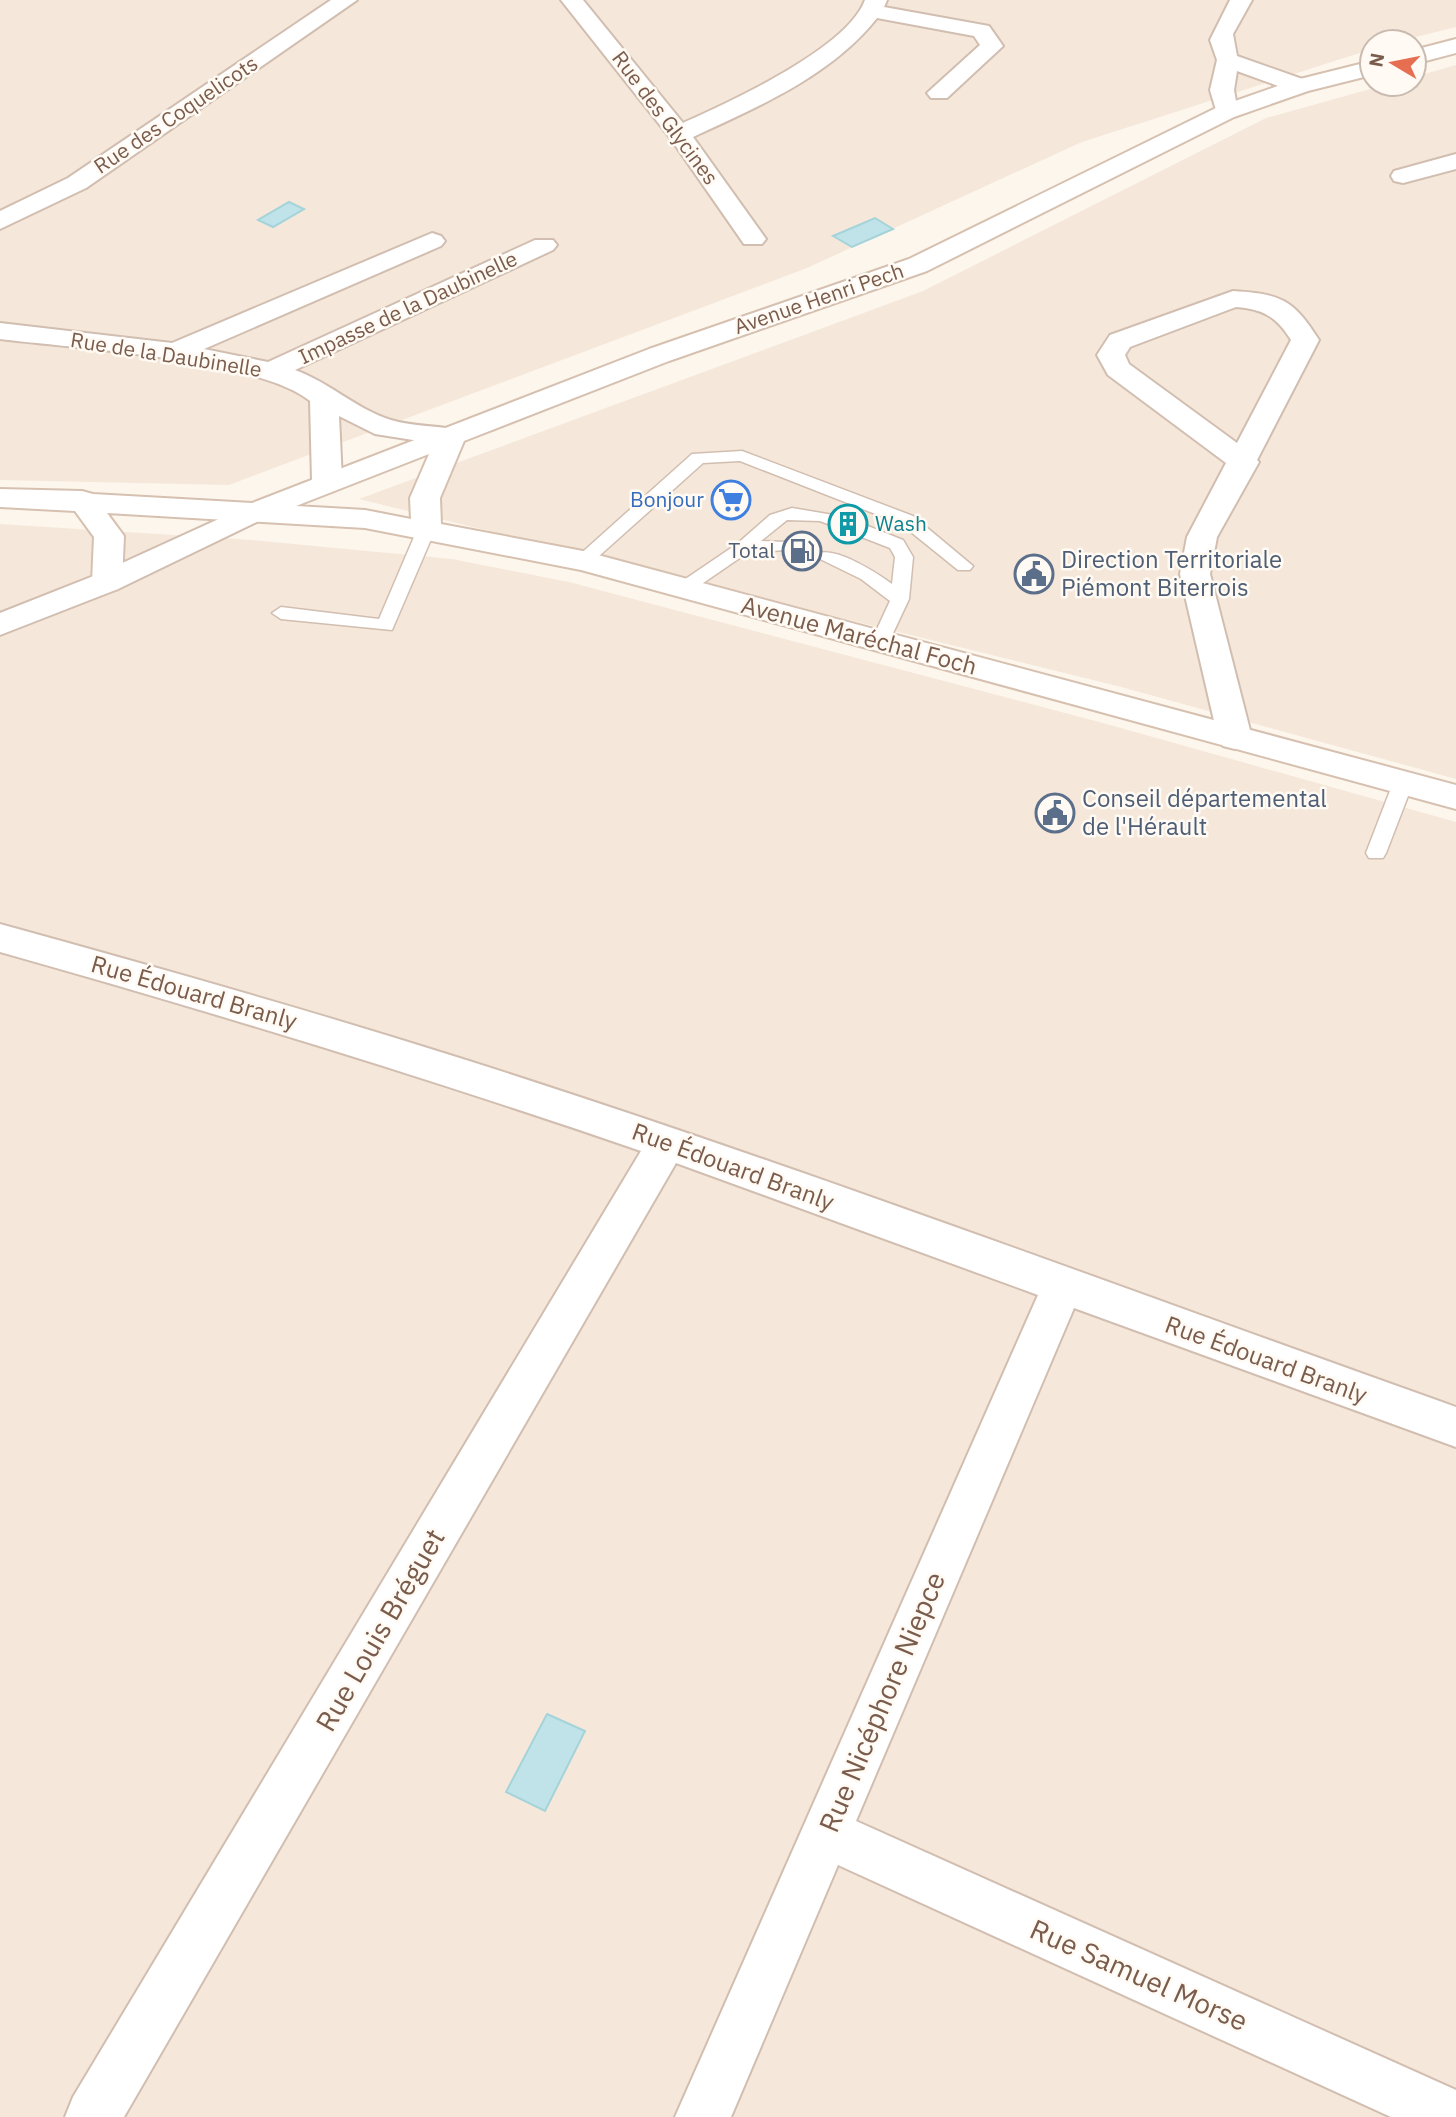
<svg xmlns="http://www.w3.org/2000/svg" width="1456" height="2117" viewBox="0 0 1456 2117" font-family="'IBM Plex Sans',sans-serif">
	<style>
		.residential { fill: #f5e8da }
		.water { fill: #bfe3e8; stroke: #a5d3da; stroke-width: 2 }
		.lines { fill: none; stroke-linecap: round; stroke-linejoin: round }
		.service-casing { stroke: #d1beb0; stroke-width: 3 }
		.minor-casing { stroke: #d1beb0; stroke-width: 4 }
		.tertiary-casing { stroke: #d1beb0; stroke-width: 4 }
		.secondary-casing { stroke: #d6c0b0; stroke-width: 4 }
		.service { fill: #fff; fill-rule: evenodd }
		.minor { fill: #fff; fill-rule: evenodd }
		.tertiary { fill: #fff; fill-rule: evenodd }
		.secondary { fill: #fff; fill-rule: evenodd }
		.labels { text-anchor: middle; stroke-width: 5; stroke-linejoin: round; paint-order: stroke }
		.far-street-label { font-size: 21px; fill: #7a5c4d; stroke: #fffaf3 }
		.far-shop-label { font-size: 21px; fill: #366cbe; stroke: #fffaf3; text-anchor: end }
		.far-culture-label { font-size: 21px; fill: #0d838f; stroke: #fffaf3; text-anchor: start }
		.far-service-label { font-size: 21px; fill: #4e5e75; stroke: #fffaf3; text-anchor: end }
		.service-label { font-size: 24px; fill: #4e5e75; stroke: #fffaf3; text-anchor: start }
		.street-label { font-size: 24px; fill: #7a5c4d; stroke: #fffaf3 }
		.near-street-label { font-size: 28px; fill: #7a5c4d; stroke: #fffaf3 }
	</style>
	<rect width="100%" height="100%" fill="#fdf6ec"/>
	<g class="residential">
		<path d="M 0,0 L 1456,0 L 1456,27 L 1396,42 L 1372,42 L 1372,49 L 1082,142 L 807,268 L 229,485 L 0,480 Z"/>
		<path d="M 1456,65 L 1456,779 L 1121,687 L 359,499 L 923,291 L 1266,118 L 1388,84 L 1414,84 L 1414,77 Z"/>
		<path d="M 0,524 L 252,540 L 452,559 L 569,582 L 1103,723 L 1456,822 L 1456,2117 L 0,2117 Z"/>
	</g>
	<g class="water">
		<path d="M 289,202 L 304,209 L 273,227 L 258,220 Z"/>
		<path d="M 875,218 L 893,229 L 852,247 L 833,236 Z"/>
		<path d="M 547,1714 L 585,1731 L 545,1811 L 506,1792 Z"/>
	</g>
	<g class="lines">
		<defs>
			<g id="service">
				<path d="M 742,451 L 913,516 L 973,566 L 970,570 L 958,570 L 901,524 L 740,461 L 703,463 L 589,565 L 577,565 L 574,561 L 577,557 L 692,454 Z"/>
				<path d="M 792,508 L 845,517 L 903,540 L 913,557 L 909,599 L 887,646 L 880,648 L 871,642 L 890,601 L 861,579 L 816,557 L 819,553 C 838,548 877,573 892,584 L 895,557 L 890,548 L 820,521 L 787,520 L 761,541 L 785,542 L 788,546 L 785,550 L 747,553 L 690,592 L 678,592 L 675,588 L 678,584 L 737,544 L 770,515 Z"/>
				<path d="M 426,525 L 435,530 L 392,630 L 281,619 L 272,613 L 281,607 L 379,619 L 417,530 Z"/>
				<path d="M 1403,776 L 1413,783 L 1386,853 L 1383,858 L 1369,858 L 1366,853 L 1393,783 Z"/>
			</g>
			<g id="minor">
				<path d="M 331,0 L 357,0 L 86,188 L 0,229 L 0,211 L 68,178 Z"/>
				<path d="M 561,0 L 583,0 L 683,123 C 728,103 848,48 865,0 L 887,0 L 884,7 L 989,26 L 1003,46 L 947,98 L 931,98 L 927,93 L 980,45 L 974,36 L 877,18 C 831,76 758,107 693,137 L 766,239 L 762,244 L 744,244 L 671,139 Z"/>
				<path d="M 1230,0 L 1252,0 L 1233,34 L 1237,56 L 1308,81 L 1312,86 L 1308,91 L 1292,91 L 1237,71 L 1234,90 L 1238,112 L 1234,117 L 1218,117 L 1210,90 L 1217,60 L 1210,40 Z"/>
				<path d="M 1456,154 L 1456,169 L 1403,183 L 1394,181 L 1391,176 L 1394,171 Z"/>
				<path d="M 432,233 L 441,236 L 445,241 L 441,246 L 204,349 L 268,362 L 535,240 L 553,240 L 557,245 L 553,250 L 295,370 C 329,382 356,409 391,420 C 413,427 439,425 461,431 L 465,437 L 461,443 L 451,446 L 375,434 L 339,416 L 342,481 L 337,487 L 327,490 L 317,487 L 312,481 L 310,401 C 260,359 70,348 0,339 L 0,323 L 172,343 Z"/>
				<path d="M 1233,291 C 1281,294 1293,299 1319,340 L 1257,460 L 1259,462 L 1217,537 L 1210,574 L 1252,738 L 1247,746 L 1235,749 L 1223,746 L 1218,738 L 1180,574 L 1187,537 L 1226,463 L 1108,375 L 1097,355 L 1110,335 ZM 1236,307 C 1263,309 1277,317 1291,340 L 1237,443 L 1129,364 L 1125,355 L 1130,347 Z"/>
				<path d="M 0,924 C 156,967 312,1011 466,1060 C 799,1166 1127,1290 1456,1407 L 1456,1447 L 1074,1308 L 856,1821 L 1456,2090 L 1456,2117 L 1391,2117 L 838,1865 L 731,2117 L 675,2117 L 1038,1295 L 676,1163 L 124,2117 L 65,2117 L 73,2097 L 641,1151 C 429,1078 216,1013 0,952 Z"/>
			</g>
			<path id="tertiary" d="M 256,502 L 267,505 L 271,511 L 267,517 L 118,589 L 0,635 L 0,613 L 96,575 Z"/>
			<g id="secondary">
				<path d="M 1456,39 L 1456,53 L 1414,64 L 1414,50 Z"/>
				<path d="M 1372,61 L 1372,75 L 1308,91 L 1234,117 L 927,271 L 669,361 L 464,441 L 440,498 L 441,524 L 583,551 L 1456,785 L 1456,809 L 581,570 L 365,528 L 107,513 L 124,536 L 122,582 L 118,589 L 107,592 L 96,589 L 92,582 L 94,537 L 75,511 L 0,507 L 0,489 L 82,491 L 93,494 L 252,503 L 649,349 L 909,259 L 1218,107 L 1292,81 ZM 429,454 L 410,498 L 411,519 L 365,510 L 296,506 Z"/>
			</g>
		</defs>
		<use href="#service" class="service-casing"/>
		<use href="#minor" class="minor-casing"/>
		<use href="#tertiary" class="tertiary-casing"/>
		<use href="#secondary" class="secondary-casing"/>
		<use href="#service" class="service"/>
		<use href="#minor" class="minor"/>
		<use href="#tertiary" class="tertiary"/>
		<use href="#secondary" class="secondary"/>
	</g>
	<defs>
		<symbol id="supermarket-ring" viewBox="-11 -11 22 22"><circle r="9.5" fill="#fffaf3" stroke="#3f7fe0" stroke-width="1.5"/><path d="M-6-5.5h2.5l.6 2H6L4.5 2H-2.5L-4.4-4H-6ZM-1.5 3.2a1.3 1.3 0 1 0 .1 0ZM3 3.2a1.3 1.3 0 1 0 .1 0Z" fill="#3f7fe0"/></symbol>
		<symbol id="building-ring" viewBox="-11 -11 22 22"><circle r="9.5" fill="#fffaf3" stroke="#0f9aa8" stroke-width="1.5"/><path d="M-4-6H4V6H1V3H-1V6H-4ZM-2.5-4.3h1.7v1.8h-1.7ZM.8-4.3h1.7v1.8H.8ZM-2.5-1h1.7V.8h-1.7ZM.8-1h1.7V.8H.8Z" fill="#0f9aa8"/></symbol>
		<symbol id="fuel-ring" viewBox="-11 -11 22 22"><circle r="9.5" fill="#fffaf3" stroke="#5c6f8a" stroke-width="1.5"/><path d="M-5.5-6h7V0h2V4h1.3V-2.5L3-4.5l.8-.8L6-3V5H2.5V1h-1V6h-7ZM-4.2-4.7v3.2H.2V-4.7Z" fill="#5c6f8a"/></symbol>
		<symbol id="civic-ring" viewBox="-11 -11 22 22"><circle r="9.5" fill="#fffaf3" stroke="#5c6f8a" stroke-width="1.5"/><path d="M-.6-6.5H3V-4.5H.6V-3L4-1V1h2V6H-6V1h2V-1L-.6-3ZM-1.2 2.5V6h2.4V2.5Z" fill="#5c6f8a"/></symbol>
	</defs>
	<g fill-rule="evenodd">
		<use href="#supermarket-ring" x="709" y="478" width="44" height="44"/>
		<use href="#building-ring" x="826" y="502" width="44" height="44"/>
		<use href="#fuel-ring" x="780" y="529" width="44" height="44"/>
		<use href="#civic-ring" x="1012" y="552" width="44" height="44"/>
		<use href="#civic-ring" x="1033" y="791" width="44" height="44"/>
	</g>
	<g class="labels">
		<g class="far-street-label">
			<text transform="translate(176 115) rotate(-34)" y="7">Rue des Coquelicots</text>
			<text transform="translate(665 118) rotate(53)" y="7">Rue des Glycines</text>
			<text transform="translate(819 299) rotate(-19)" y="7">Avenue Henri Pech</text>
			<text transform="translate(408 308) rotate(-25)" y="7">Impasse de la Daubinelle</text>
			<text transform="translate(166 355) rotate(9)" y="7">Rue de la Daubinelle</text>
		</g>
		<g class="far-shop-label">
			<text x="704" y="507">Bonjour</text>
		</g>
		<g class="far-culture-label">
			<text x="875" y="531">Wash</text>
		</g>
		<g class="far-service-label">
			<text x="775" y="558">Total</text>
		</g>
		<g class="service-label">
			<text x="1061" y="568">Direction Territoriale<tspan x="1061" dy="28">Piémont Biterrois</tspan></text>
			<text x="1082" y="807">Conseil départemental<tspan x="1082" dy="28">de l'Hérault</tspan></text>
		</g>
		<g class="street-label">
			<text transform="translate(859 636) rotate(15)" y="8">Avenue Maréchal Foch</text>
			<text transform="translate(194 993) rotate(16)" y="8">Rue Édouard Branly</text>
			<text transform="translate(733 1167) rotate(20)" y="8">Rue Édouard Branly</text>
			<text transform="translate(1266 1360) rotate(20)" y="8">Rue Édouard Branly</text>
		</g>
		<g class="near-street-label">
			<text transform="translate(380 1630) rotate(-60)" y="10">Rue Louis Bréguet</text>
			<text transform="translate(882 1702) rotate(-67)" y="10">Rue Nicéphore Niepce</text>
			<text transform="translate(1139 1975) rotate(24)" y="10">Rue Samuel Morse</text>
		</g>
	</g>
	<g transform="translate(1393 63) rotate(280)"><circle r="33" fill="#fffaf3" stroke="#cabbb1" stroke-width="2"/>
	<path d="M0-5L12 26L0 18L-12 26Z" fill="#e76f51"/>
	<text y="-10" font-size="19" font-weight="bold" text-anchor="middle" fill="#7a5c4d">N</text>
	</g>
</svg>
